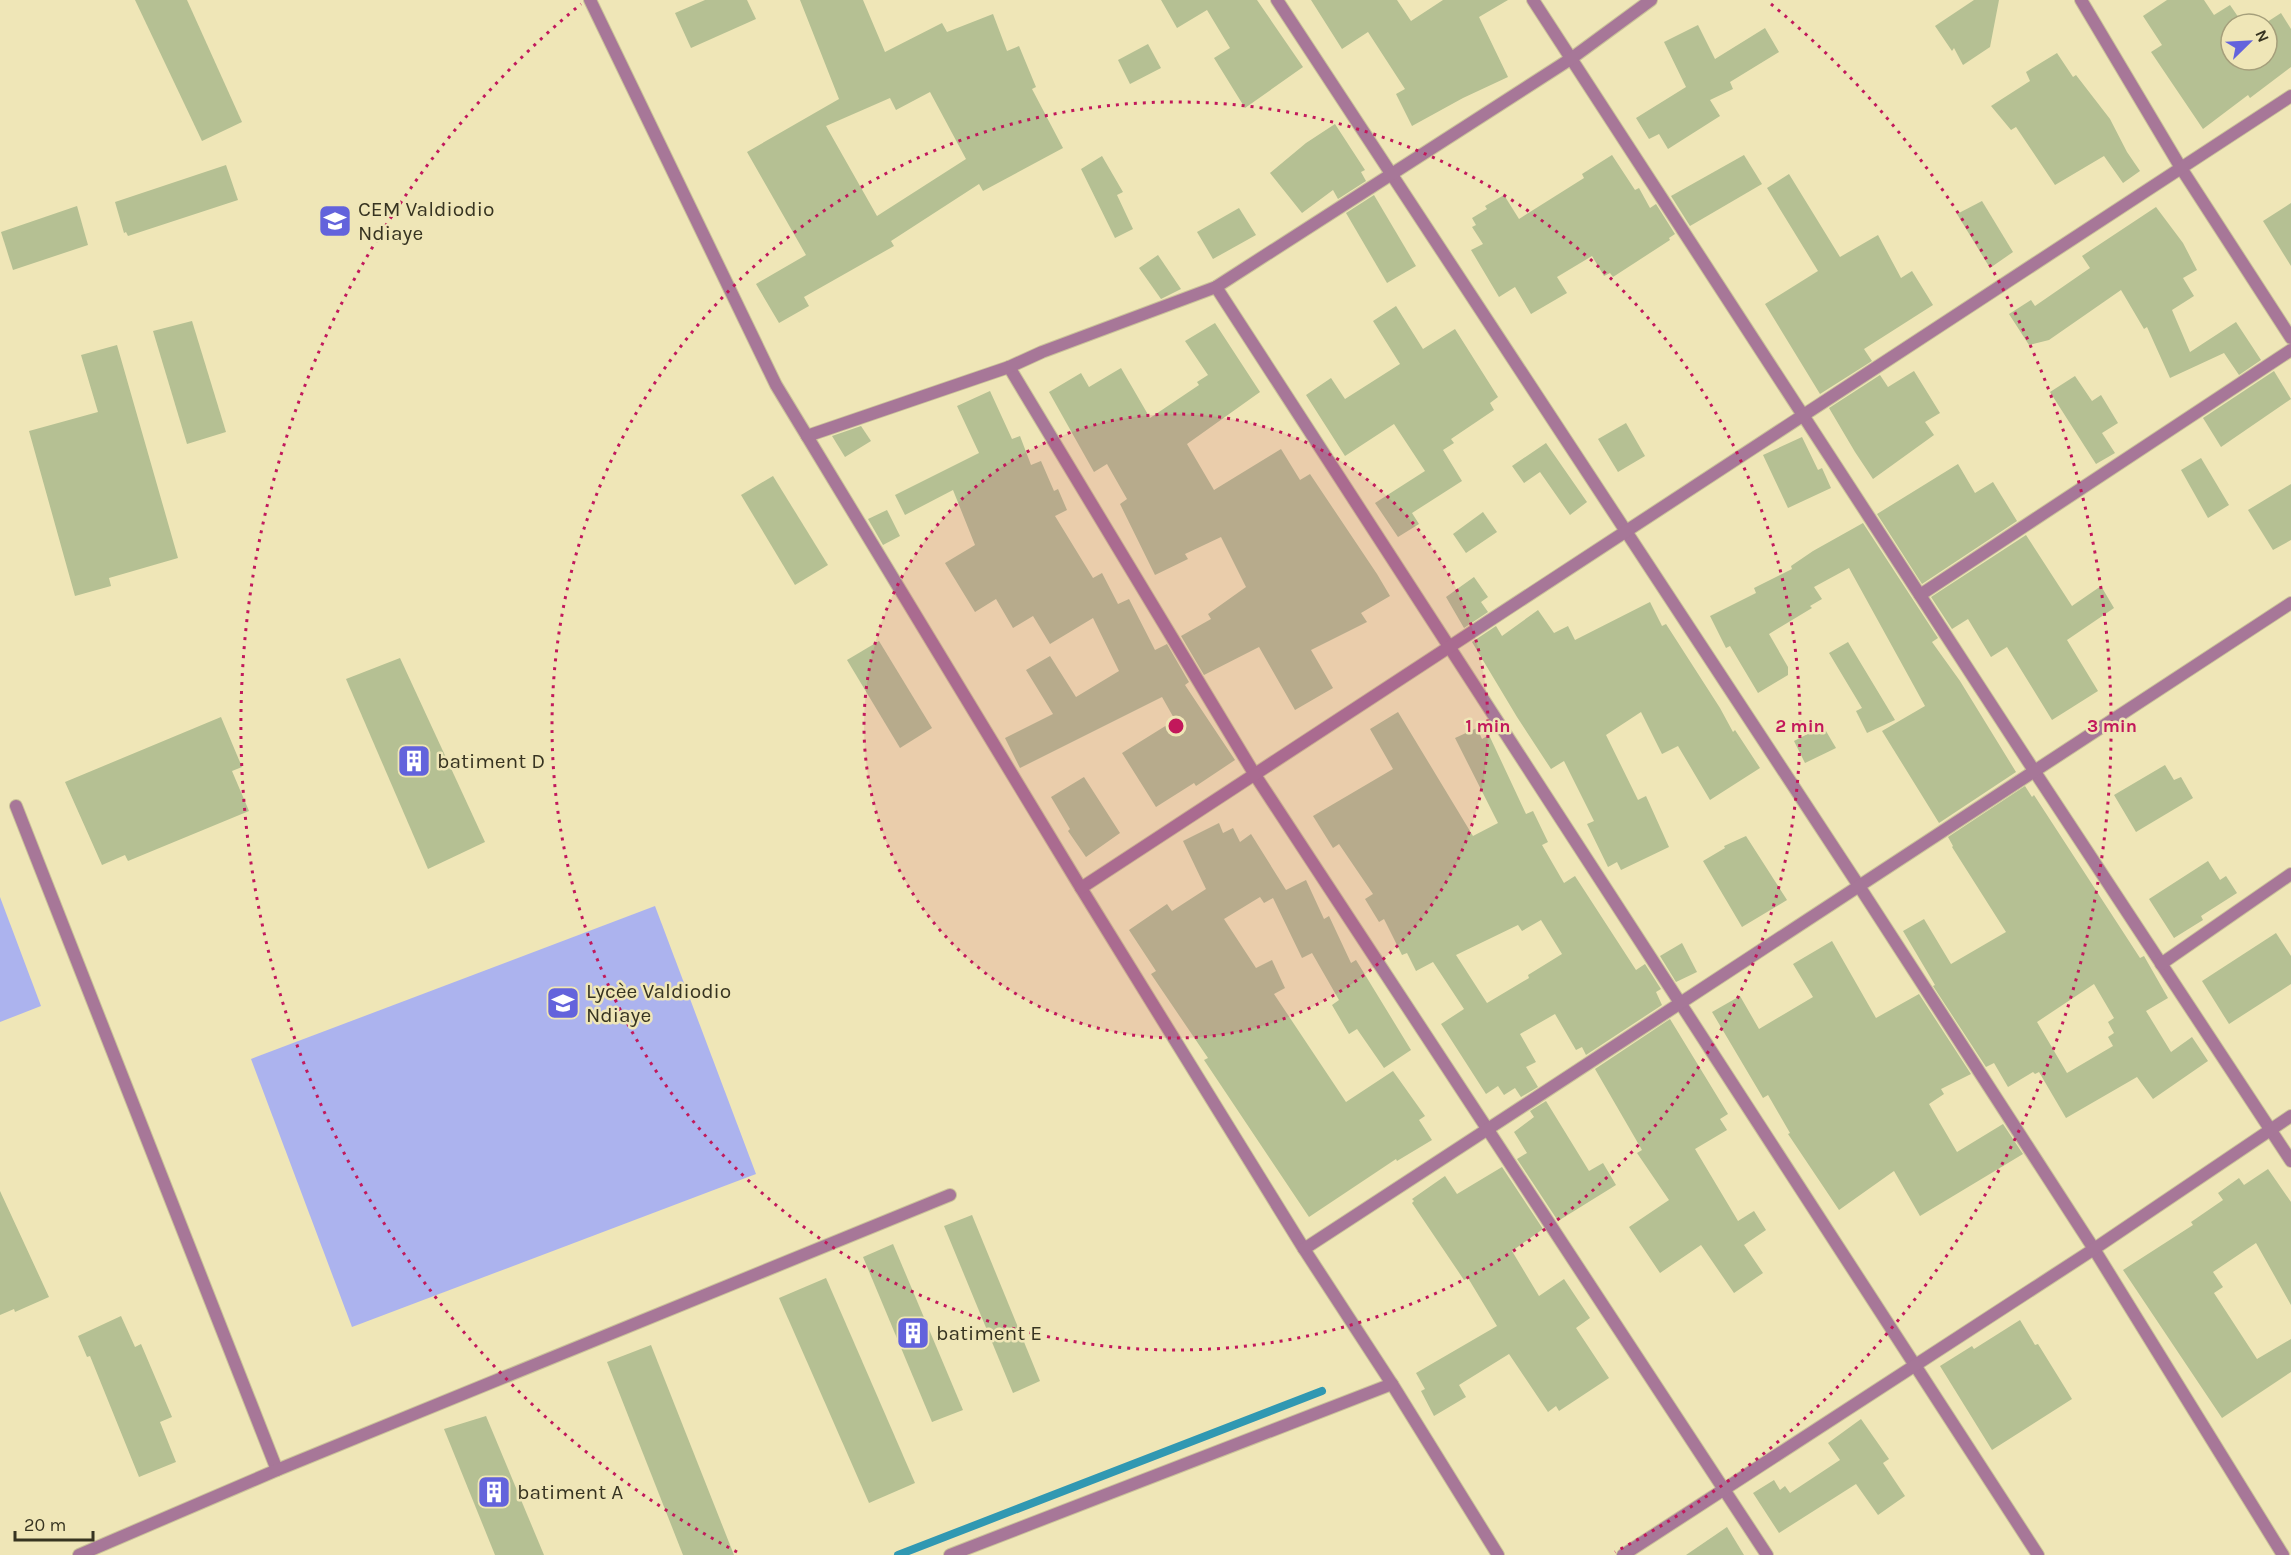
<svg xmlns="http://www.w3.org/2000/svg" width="2291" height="1555" viewBox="0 0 2291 1555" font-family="Karla,sans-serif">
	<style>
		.green { fill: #acb3ee }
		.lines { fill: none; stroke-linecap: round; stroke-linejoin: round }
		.stream { stroke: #3098b2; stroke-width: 8 }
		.building { fill: #b5c093; fill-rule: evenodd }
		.service-casing { stroke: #cac299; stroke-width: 14 }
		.minor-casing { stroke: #cac299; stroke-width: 14 }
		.service { stroke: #a77798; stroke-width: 12 }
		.minor { stroke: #a77798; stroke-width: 12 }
		.ring { fill: none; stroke: #c2185b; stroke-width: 3; stroke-dasharray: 3 6 }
		.labels { text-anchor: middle; stroke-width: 5; stroke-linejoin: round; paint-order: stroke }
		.poi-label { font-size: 21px; fill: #373421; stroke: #efe6b7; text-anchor: start }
		.centre { fill: #c2185b; stroke: #efe6b7; stroke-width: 3 }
		.ring-label { font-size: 18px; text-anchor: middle; font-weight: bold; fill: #c2185b; stroke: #efe6b7; stroke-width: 5; stroke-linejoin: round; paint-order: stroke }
	</style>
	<rect width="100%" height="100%" fill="#efe6b7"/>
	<g class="green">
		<path d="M 0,897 L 41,1006 L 0,1022 Z"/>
		<path d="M 655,906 L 756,1174 L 352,1327 L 251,1059 Z"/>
	</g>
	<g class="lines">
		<path class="stream" d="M 898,1555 L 1322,1391"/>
	</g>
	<g class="building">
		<path d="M 135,0 L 187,0 L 242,122 L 202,141 Z"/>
		<path d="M 705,0 L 747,0 L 756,19 L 691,48 L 675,13 Z"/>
		<path d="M 800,0 L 863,0 L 885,52 L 942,23 L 947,32 L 993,14 L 1007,51 L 1019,46 L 1036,87 L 1032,89 L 1063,148 L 983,191 L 979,184 L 891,241 L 894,246 L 804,297 L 809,306 L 779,323 L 756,284 L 806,255 L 747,152 L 839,99 ZM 930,92 L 966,159 L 877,216 L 826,126 L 890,98 L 896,110 Z"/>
		<path d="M 1161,0 L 1257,0 L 1303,67 L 1245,108 L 1214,58 L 1230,48 L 1207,10 L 1177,28 Z"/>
		<path d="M 1311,0 L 1397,0 L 1411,21 L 1443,0 L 1508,0 L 1479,17 L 1508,77 L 1463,98 L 1412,126 L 1396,94 L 1405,89 L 1368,32 L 1342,49 Z"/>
		<path d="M 1974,0 L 1999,0 L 1990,47 L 1963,65 L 1954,48 L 1952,51 L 1935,26 Z"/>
		<path d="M 2167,0 L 2204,0 L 2214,15 L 2230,5 L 2243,24 L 2231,24 L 2231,60 L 2267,60 L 2267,24 L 2264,24 L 2281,13 L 2291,29 L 2291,67 L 2250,98 L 2248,95 L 2203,129 L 2151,52 L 2162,45 L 2143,16 Z"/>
		<path d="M 1698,25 L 1715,59 L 1765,28 L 1779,52 L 1730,82 L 1733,89 L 1710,100 L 1720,116 L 1668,149 L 1659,134 L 1649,139 L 1636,118 L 1686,87 L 1664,42 Z"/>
		<path d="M 1148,44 L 1161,68 L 1130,84 L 1118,60 Z"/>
		<path d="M 2057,53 L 2073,77 L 2076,75 L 2110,119 L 2127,152 L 2140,171 L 2123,183 L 2104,156 L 2055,185 L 2016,127 L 2011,130 L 1991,106 L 2030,81 L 2026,72 Z"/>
		<path d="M 1335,124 L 1365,170 L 1361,172 L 1366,181 L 1338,199 L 1333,190 L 1302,213 L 1270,173 L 1306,143 Z"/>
		<path d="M 1612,155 L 1635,190 L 1639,188 L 1650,208 L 1656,204 L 1675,234 L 1669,238 L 1670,240 L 1613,277 L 1610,273 L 1604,276 L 1592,256 L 1557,277 L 1567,293 L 1531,314 L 1515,287 L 1499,297 L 1471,250 L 1483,244 L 1472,227 L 1476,225 L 1472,218 L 1487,209 L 1485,206 L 1504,195 L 1519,219 L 1584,178 L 1582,174 Z"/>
		<path d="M 1744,155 L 1762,184 L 1690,226 L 1671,196 Z"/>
		<path d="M 1102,156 L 1123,192 L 1117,195 L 1133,229 L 1115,238 L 1081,169 Z"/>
		<path d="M 226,165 L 238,200 L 128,236 L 126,232 L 124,233 L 115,202 Z"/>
		<path d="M 1789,174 L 1840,257 L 1878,235 L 1901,278 L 1912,271 L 1933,305 L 1864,349 L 1872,361 L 1820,394 L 1765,304 L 1818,271 L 1767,188 Z"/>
		<path d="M 1374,195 L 1416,266 L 1387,283 L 1346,213 Z"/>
		<path d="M 1982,201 L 2013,252 L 1990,268 L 1957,214 Z"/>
		<path d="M 2291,203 L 2291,266 L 2263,221 Z"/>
		<path d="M 77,206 L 88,245 L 13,270 L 1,232 Z"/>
		<path d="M 2156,207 L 2183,243 L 2197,270 L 2183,278 L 2194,296 L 2172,310 L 2190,352 L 2236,322 L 2261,360 L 2239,375 L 2224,353 L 2170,378 L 2147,327 L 2144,329 L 2121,290 L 2049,340 L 2029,345 L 2009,314 L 2031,300 L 2035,306 L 2090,268 L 2082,256 Z"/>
		<path d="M 1239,208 L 1256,235 L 1213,259 L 1197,232 Z"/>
		<path d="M 1158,255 L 1181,289 L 1161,299 L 1139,268 Z"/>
		<path d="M 1396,306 L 1423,349 L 1455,329 L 1498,397 L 1490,403 L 1494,410 L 1451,439 L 1454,443 L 1443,450 L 1462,481 L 1412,513 L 1419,524 L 1398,537 L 1375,503 L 1425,471 L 1394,424 L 1345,456 L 1306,395 L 1331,378 L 1345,399 L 1400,364 L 1373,321 Z"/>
		<path d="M 192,321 L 226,432 L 187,444 L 153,331 Z"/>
		<path d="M 1215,323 L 1260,392 L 1187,444 L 1214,490 L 1281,449 L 1300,480 L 1310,474 L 1377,574 L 1390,596 L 1361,613 L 1367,622 L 1311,650 L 1333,688 L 1295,710 L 1259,647 L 1204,675 L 1181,636 L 1211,619 L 1208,614 L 1246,587 L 1221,537 L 1185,554 L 1188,559 L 1155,575 L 1120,504 L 1127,499 L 1107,464 L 1094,472 L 1049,392 L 1081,373 L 1089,387 L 1121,368 L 1150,418 L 1199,385 L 1197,382 L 1208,375 L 1185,341 Z"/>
		<path d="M 117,345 L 178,558 L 109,578 L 111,586 L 75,596 L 29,431 L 98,412 L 81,355 Z"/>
		<path d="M 1914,371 L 1940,413 L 1925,422 L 1934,435 L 1873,479 L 1855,452 L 1829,408 L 1880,375 L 1888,387 Z"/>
		<path d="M 2274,371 L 2291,399 L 2221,447 L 2203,418 Z"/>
		<path d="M 2075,376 L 2092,401 L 2101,395 L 2118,423 L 2102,433 L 2115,453 L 2096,464 L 2050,392 Z"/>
		<path d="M 990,391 L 1012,439 L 1020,436 L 1031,465 L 1041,461 L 1054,491 L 1058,489 L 1067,510 L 1055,516 L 1093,578 L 1102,573 L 1118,604 L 1129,599 L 1155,650 L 1167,644 L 1189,682 L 1185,685 L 1235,760 L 1196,786 L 1194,783 L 1156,807 L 1122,753 L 1175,720 L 1162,697 L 1020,768 L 1005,738 L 1053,714 L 1026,670 L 1050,656 L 1076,697 L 1119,671 L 1093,618 L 1050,644 L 1033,616 L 1013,628 L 996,599 L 975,612 L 945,563 L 975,545 L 953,490 L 905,515 L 895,495 L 979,453 L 957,406 Z"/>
		<path d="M 1626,423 L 1645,456 L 1618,472 L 1598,439 Z"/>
		<path d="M 861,426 L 871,441 L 845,457 L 832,436 Z"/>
		<path d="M 1802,437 L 1818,470 L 1822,468 L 1831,488 L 1788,508 L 1763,455 Z"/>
		<path d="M 1546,443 L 1587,502 L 1570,515 L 1540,472 L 1524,483 L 1512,466 Z"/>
		<path d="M 2201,458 L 2229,505 L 2208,518 L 2181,470 Z"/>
		<path d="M 1958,464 L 1975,493 L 1993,482 L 2017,521 L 1922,584 L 1877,514 Z"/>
		<path d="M 773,476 L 828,565 L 795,585 L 741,495 Z"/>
		<path d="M 2291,484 L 2291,540 L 2273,550 L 2248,510 Z"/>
		<path d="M 887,510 L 900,536 L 883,545 L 868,519 Z"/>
		<path d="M 1483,512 L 1497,532 L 1466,553 L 1453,534 Z"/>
		<path d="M 1863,523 L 1938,638 L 1932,642 L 1960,681 L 2016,772 L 1939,823 L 1882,731 L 1925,706 L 1849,568 L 1814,587 L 1822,599 L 1810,606 L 1812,608 L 1769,634 L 1788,667 L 1788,675 L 1758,693 L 1730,646 L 1726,648 L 1710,616 L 1756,593 L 1754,588 L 1792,569 L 1791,566 L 1813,551 Z"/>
		<path d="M 2026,535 L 2072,606 L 2101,586 L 2114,608 L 2067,640 L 2098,691 L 2052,720 L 2007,647 L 1991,657 L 1968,619 L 1952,629 L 1931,597 Z"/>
		<path d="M 1474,577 L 1488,597 L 1481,602 L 1488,612 L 1464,628 L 1446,597 Z"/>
		<path d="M 1650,602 L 1662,626 L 1666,624 L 1720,708 L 1733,732 L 1735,730 L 1760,768 L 1710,800 L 1678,746 L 1662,754 L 1641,712 L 1606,735 L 1638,800 L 1646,796 L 1669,847 L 1621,870 L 1617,862 L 1608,867 L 1587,824 L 1594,821 L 1564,761 L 1551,769 L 1517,717 L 1472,642 L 1496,626 L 1502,636 L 1538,610 L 1554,633 L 1568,626 L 1575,640 Z"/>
		<path d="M 879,641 L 932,728 L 900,748 L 847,660 Z"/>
		<path d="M 1848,642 L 1895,720 L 1867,733 L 1856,711 L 1862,708 L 1829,653 Z"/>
		<path d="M 400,658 L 485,842 L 428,869 L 346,679 Z"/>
		<path d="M 1398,712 L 1473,836 L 1498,823 L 1455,738 L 1477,728 L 1482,739 L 1489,735 L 1526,814 L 1533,811 L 1548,842 L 1542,845 L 1564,883 L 1575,876 L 1636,970 L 1645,964 L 1661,989 L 1656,992 L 1662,1005 L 1586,1055 L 1582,1047 L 1576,1050 L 1555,1014 L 1520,1034 L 1536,1062 L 1526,1067 L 1538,1087 L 1521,1097 L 1515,1088 L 1504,1095 L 1498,1086 L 1486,1094 L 1441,1024 L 1464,1009 L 1433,962 L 1416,971 L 1407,953 L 1402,955 L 1384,919 L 1379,922 L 1365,899 L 1373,894 L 1339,844 L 1333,848 L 1313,816 L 1393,769 L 1370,729 ZM 1541,920 L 1562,954 L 1528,975 L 1529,978 L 1487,1003 L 1456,955 L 1518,925 L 1522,931 Z"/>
		<path d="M 221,717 L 242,767 L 232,771 L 249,811 L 128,861 L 125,855 L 102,865 L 65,782 Z"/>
		<path d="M 1823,726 L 1836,748 L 1805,763 L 1794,741 Z"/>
		<path d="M 2165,765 L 2174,780 L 2181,777 L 2193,798 L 2136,832 L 2114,795 Z"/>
		<path d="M 1084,777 L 1120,833 L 1086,857 L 1068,831 L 1070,829 L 1051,797 Z"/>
		<path d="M 2025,786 L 2032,797 L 2034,795 L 2140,958 L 2144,956 L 2168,998 L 2146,1011 L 2171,1052 L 2192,1037 L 2208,1061 L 2153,1099 L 2137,1077 L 2066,1118 L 2039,1072 L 2035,1074 L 2033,1072 L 2008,1087 L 1994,1063 L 1986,1067 L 1933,986 L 1935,985 L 1903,931 L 1924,919 L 1951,964 L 2006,932 L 1952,847 L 1953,846 L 1948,837 ZM 2094,984 L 2114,1018 L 2108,1022 L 2114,1033 L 2108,1037 L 2113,1046 L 2067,1073 L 2037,1022 Z"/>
		<path d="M 1219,823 L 1223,833 L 1233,828 L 1240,842 L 1251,834 L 1286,890 L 1306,880 L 1324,919 L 1329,916 L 1351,963 L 1356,960 L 1411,1050 L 1384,1068 L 1357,1029 L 1349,1034 L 1332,1005 L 1339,1000 L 1312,953 L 1302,958 L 1273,898 L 1264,903 L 1260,897 L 1224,919 L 1256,968 L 1272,960 L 1285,988 L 1274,994 L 1346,1102 L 1393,1071 L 1425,1116 L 1419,1120 L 1432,1140 L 1397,1161 L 1396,1159 L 1309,1217 L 1204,1060 L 1208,1058 L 1151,974 L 1156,971 L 1129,930 L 1167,904 L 1172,911 L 1206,889 L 1183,841 Z"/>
		<path d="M 1746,836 L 1787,900 L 1742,927 L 1703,861 L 1725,848 L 1724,846 Z"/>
		<path d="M 2208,861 L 2220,880 L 2226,876 L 2237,893 L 2201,916 L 2203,920 L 2174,938 L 2149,899 Z"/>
		<path d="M 2276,933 L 2291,956 L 2291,984 L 2229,1024 L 2202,981 Z"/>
		<path d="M 1832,941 L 1876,1018 L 1919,994 L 1971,1074 L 1941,1089 L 1944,1094 L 1929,1104 L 1957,1152 L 2003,1124 L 2023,1154 L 1920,1216 L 1894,1171 L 1839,1210 L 1788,1134 L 1790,1133 L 1768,1095 L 1763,1098 L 1712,1012 L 1740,996 L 1759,1029 L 1813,997 L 1793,964 Z"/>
		<path d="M 1682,943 L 1697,972 L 1676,982 L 1660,956 Z"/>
		<path d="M 1670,1019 L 1728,1114 L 1720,1119 L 1727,1130 L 1695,1149 L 1738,1221 L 1754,1211 L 1766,1230 L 1744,1245 L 1763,1273 L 1734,1293 L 1701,1245 L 1660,1273 L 1629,1227 L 1669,1200 L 1637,1153 L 1642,1150 L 1595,1069 Z"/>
		<path d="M 1546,1101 L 1589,1171 L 1603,1163 L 1616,1185 L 1558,1221 L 1517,1159 L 1527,1153 L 1514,1132 L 1534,1117 L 1530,1111 Z"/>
		<path d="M 1502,1167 L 1543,1229 L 1512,1251 L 1539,1296 L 1564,1279 L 1590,1318 L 1576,1328 L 1609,1378 L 1559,1411 L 1556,1406 L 1548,1412 L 1509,1354 L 1459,1385 L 1466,1397 L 1434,1416 L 1421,1391 L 1425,1389 L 1416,1373 L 1497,1326 L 1468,1278 L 1464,1280 L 1412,1203 L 1414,1201 L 1412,1199 L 1445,1176 L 1457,1194 Z"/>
		<path d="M 2268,1169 L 2291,1202 L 2291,1305 L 2256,1243 L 2213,1272 L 2223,1287 L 2214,1293 L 2257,1359 L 2291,1339 L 2291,1372 L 2222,1418 L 2123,1270 L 2193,1225 L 2191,1222 L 2223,1200 L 2218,1193 L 2239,1178 L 2244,1185 Z"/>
		<path d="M 0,1191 L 49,1297 L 15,1312 L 14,1309 L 0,1315 Z"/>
		<path d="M 972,1215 L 1040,1381 L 1013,1393 L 944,1226 Z"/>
		<path d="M 893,1244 L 963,1410 L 932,1422 L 863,1257 Z"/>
		<path d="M 826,1278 L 915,1483 L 869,1503 L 779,1298 Z"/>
		<path d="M 121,1316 L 135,1347 L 141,1344 L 172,1417 L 160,1422 L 176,1462 L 139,1477 L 90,1356 L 87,1357 L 78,1336 Z"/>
		<path d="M 2020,1320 L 2035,1345 L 2038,1344 L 2072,1399 L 1992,1450 L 1940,1366 L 1972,1346 L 1974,1349 Z"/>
		<path d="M 651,1345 L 734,1555 L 683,1555 L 607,1362 Z"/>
		<path d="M 486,1416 L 544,1555 L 495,1555 L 444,1429 Z"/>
		<path d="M 1861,1419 L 1889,1459 L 1883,1463 L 1905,1496 L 1878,1515 L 1856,1484 L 1779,1533 L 1753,1493 L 1774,1480 L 1780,1490 L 1785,1486 L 1790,1493 L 1840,1460 L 1828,1443 Z"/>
		<path d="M 1727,1527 L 1744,1555 L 1686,1555 Z"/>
	</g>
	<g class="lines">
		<defs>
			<g id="service">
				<path d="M 16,806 L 277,1470"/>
				<path d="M 79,1555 L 277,1470 L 950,1195"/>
			</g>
			<g id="minor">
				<path d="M 590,0 L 776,385 L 1081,888 L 1304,1249 L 1392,1384 L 1498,1555"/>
				<path d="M 1277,0 L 1859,886 L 2094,1249 L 2283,1555"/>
				<path d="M 1533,0 L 2033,769 L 2291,1161"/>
				<path d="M 2081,0 L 2181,168 L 2291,338"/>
				<path d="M 1216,287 L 2038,1555"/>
				<path d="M 1009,367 L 1255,775 L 1767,1555"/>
				<path d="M 807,436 L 1009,367 L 1042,352 L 1216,287 L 1572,58 L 1651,0"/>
				<path d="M 1920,595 L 2291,350"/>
				<path d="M 1081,888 L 2291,96"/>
				<path d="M 2161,964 L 2291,874"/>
				<path d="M 1304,1249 C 1634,1035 1961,816 2291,603"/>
				<path d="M 950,1555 L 1392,1384"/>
				<path d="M 1623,1555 L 2094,1249 L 2291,1116"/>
			</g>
		</defs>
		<use href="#service" class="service-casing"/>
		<use href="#minor" class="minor-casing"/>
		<use href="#service" class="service"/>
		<use href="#minor" class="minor"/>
	</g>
	<circle cx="1176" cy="726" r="312" fill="#c2185b" fill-opacity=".12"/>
	<g class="ring">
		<circle cx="1176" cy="726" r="312"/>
		<circle cx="1176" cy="726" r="624"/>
		<path d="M737 1552A936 936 0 0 1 581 4M1771 4A936 936 0 0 1 1615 1552"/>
	</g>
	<defs>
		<symbol id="school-square" viewBox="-11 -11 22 22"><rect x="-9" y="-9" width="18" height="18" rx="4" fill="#6363dc" stroke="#efe6b7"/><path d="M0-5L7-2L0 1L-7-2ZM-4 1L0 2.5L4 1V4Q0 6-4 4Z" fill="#fff"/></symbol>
		<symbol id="building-square" viewBox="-11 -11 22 22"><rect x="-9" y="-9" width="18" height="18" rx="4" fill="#6363dc" stroke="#efe6b7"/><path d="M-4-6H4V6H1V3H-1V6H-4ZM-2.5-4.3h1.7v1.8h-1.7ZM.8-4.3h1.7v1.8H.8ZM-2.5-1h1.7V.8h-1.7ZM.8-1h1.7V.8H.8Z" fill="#fff"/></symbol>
	</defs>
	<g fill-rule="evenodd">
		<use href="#school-square" x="316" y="202" width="38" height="38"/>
		<use href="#building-square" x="395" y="742" width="38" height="38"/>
		<use href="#school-square" x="544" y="984" width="38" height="38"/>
		<use href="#building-square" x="894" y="1314" width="38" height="38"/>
		<use href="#building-square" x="475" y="1473" width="38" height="38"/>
	</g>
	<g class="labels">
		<g class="poi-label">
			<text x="358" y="216">CEM Valdiodio<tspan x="358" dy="24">Ndiaye</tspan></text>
			<text x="437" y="768">batiment D</text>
			<text x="586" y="998">Lycèe Valdiodio<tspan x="586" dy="24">Ndiaye</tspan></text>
			<text x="936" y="1340">batiment E</text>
			<text x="517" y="1499">batiment A</text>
		</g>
	</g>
	<circle cx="1176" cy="726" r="9" class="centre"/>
	<g class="ring-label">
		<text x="1488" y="732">1 min</text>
		<text x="1800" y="732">2 min</text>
		<text x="2112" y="732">3 min</text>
	</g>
	<g transform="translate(2249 42) rotate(66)"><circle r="28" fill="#efe6b7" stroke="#a59f7b" stroke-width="1.5"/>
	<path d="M0-4.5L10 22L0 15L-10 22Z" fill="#6363dc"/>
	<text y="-9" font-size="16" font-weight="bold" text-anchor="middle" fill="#373421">N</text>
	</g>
	<path d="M15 1531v9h78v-9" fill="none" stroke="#373421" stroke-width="3"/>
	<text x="24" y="1531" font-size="18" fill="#373421" stroke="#efe6b7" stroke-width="4.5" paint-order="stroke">20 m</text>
</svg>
